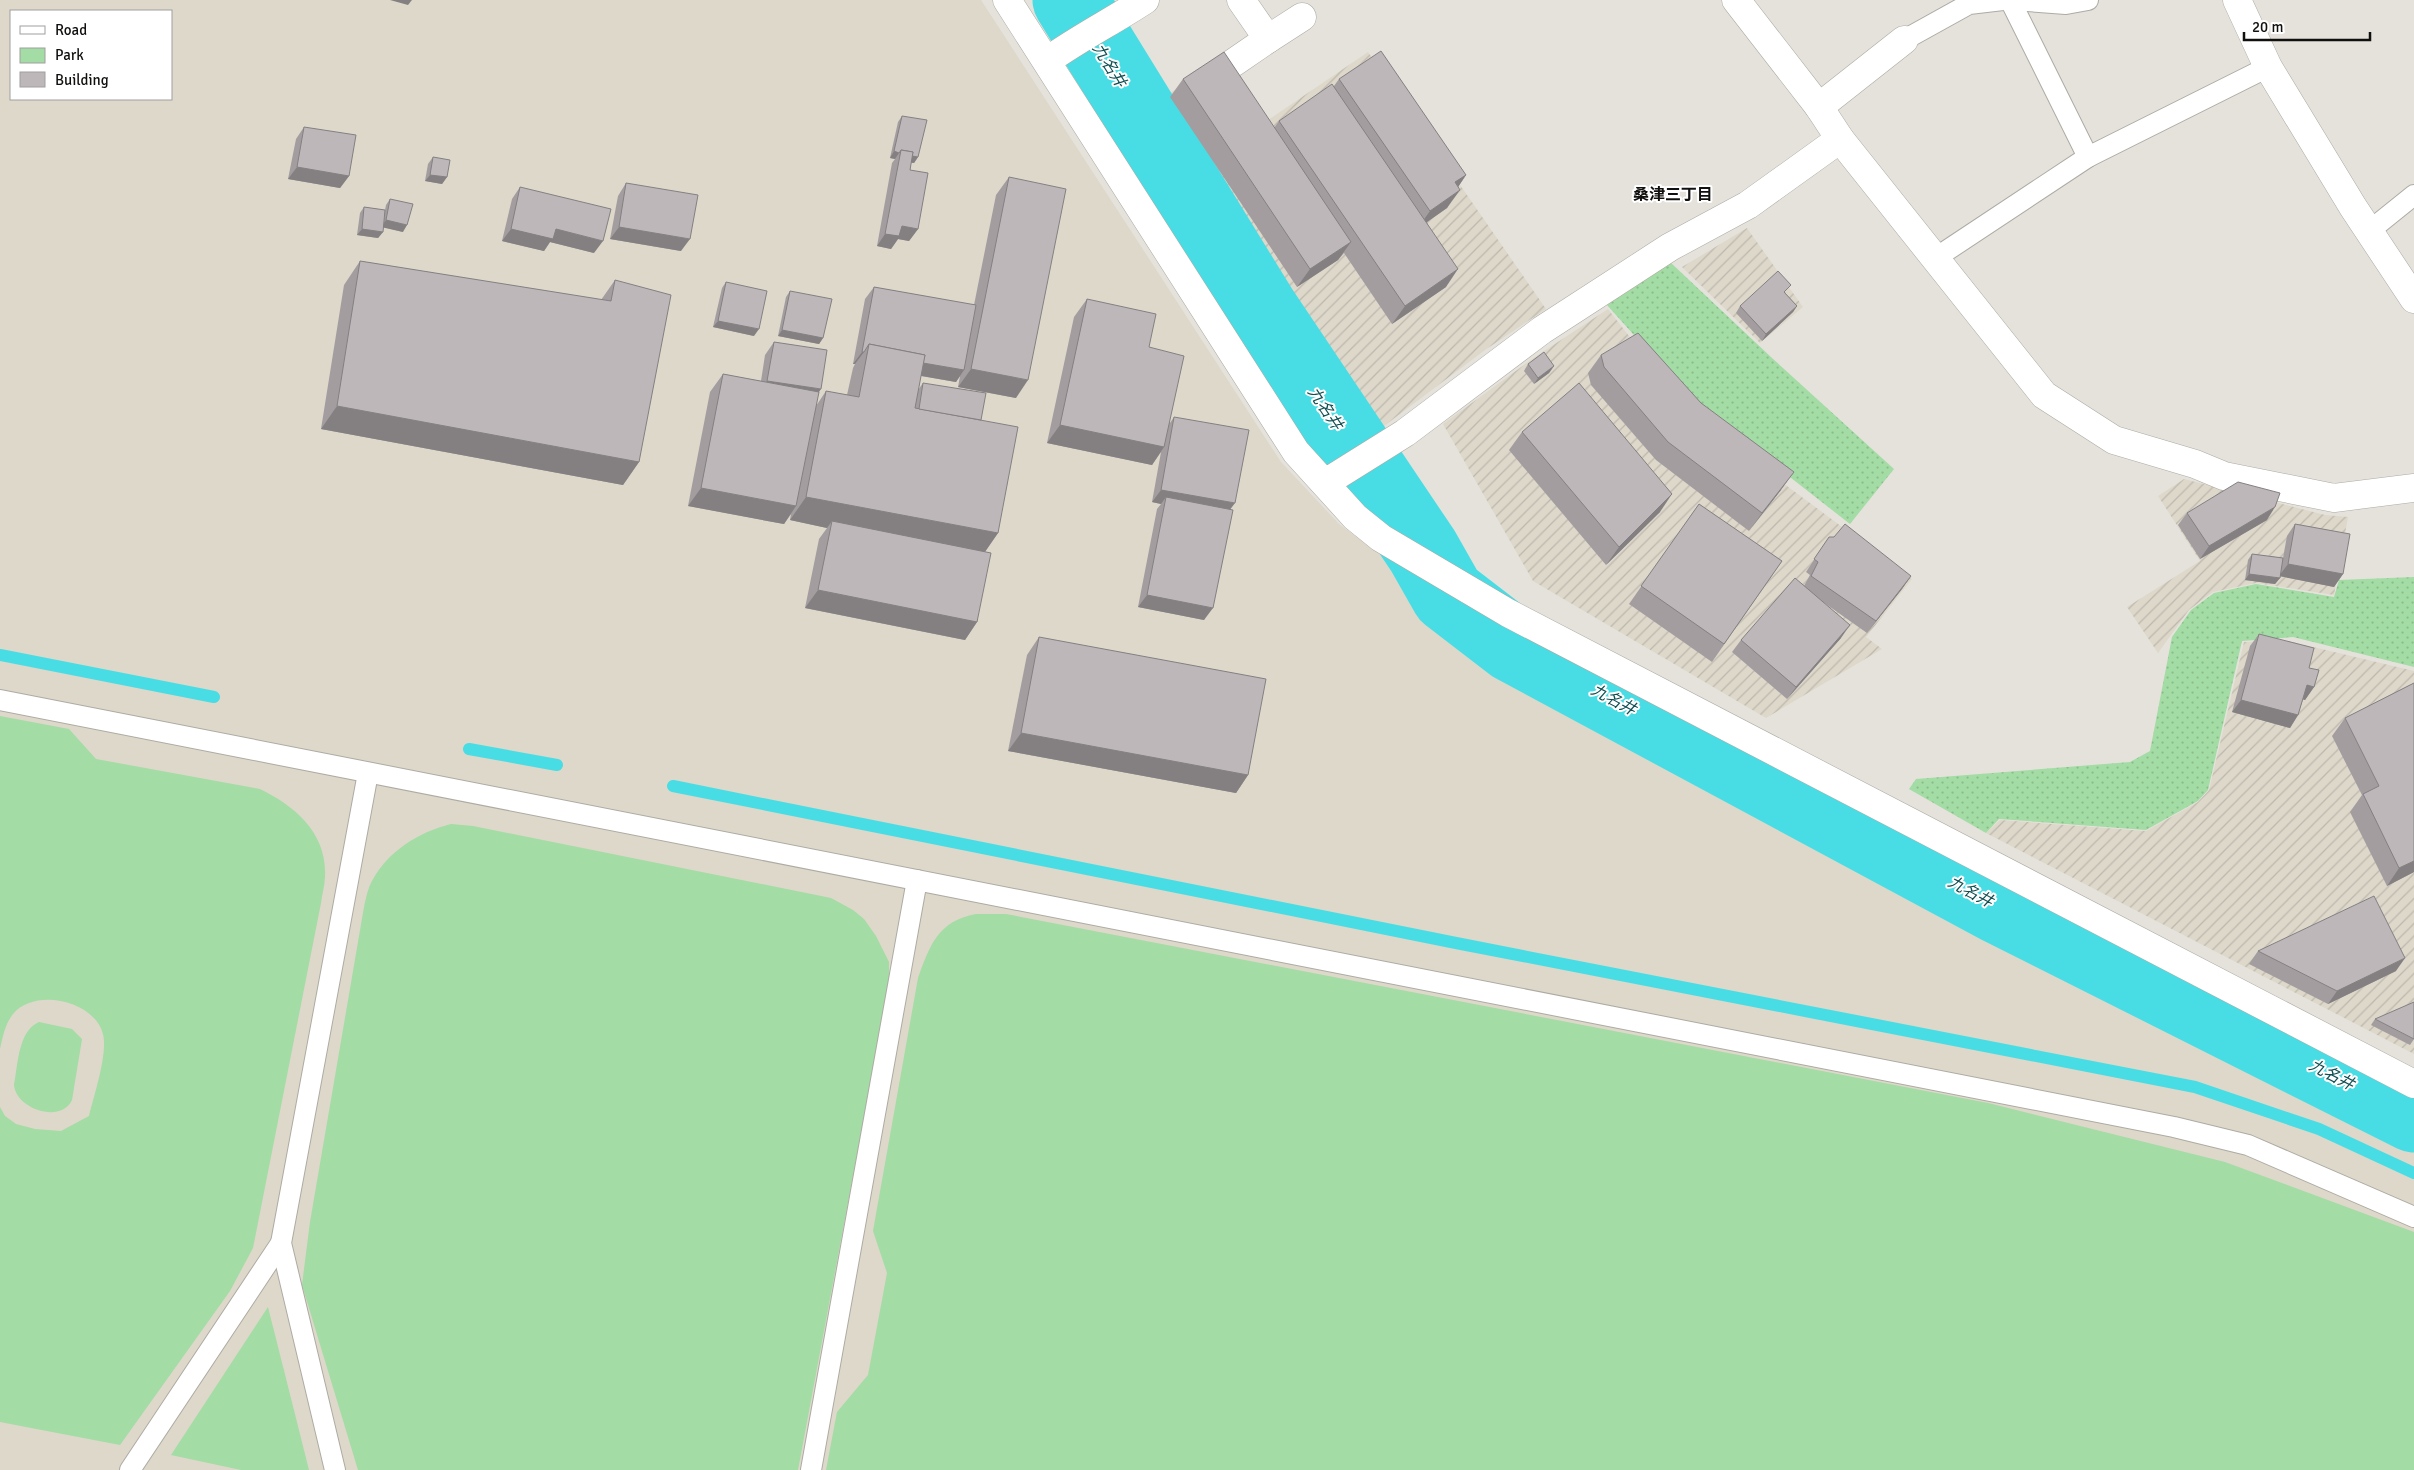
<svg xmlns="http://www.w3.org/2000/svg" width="2414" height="1470" viewBox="0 0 2414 1470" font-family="Signika,'Noto Sans JP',sans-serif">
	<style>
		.built { fill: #ddd8ca; fill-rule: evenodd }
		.industrial { fill: url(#industrial-furrows) }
		.green { fill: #a3dca4 }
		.garden { fill: url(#garden-dots) }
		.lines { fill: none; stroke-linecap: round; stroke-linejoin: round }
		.stream { stroke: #48dde4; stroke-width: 12 }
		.river { stroke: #48dde4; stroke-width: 75 }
		.lane-casing { stroke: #adaba4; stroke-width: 22 }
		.street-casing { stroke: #adaba4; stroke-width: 29 }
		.lane { stroke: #fff; stroke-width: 20 }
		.street { stroke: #fff; stroke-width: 28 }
		.wall { fill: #a39da0 }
		.shaded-wall { fill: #848082 }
		.building { fill: #bdb7ba; stroke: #848082 }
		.labels { text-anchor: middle; stroke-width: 4; stroke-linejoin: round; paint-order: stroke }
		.water-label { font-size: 16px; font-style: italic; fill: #105053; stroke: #fff }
		.neighbourhood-label { font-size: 16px; font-weight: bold; fill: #11100e; stroke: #fff }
	</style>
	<defs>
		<pattern id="industrial-furrows" width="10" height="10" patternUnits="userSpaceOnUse" patternTransform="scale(1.25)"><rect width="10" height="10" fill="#ddd8ca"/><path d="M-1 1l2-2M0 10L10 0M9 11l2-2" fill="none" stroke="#bdb8ac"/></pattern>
		<pattern id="garden-dots" width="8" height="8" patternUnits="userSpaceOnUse" patternTransform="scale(1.25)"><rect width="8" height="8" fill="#a3dca4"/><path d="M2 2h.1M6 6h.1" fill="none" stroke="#8bbc8c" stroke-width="1.8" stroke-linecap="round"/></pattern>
	</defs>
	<rect width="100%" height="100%" fill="#e4e2db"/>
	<path class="built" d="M 0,0 L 981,0 L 1281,462 L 1339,524 L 1397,567 L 1522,636 L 2414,1108 L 2414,1470 L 0,1470 ZM 11,11 L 171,11 L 171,99 L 11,99 Z"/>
	<g class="industrial">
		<path d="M 1368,52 L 1546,309 L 1485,350 L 1384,426 L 1360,441 L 1147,109 L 1210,66 L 1255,129 Z"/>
		<path d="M 1747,228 L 1803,307 L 1760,343 L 1682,267 Z"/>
		<path d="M 1608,309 L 1689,413 L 1912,579 L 1866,637 L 1882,649 L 1766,718 L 1533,581 L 1443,424 L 1532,359 Z"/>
		<path d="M 2184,479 L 2325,515 L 2348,517 L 2334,595 L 2256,583 L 2213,592 L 2189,610 L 2158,653 L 2127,607 L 2200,561 L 2158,496 Z"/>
		<path d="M 2288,641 L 2414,671 L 2414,1054 L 1986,833 L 2000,820 L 2146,831 L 2198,802 L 2209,790 L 2244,642 Z"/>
	</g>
	<g class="green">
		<path d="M 0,716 L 69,729 L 96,759 L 260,789 C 295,806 327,833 325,876 C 325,885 322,894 321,903 L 253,1248 L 230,1291 L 120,1445 L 0,1422 L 0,1107 L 5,1116 L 16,1124 L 35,1129 L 61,1131 L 89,1116 C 94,1095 108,1054 103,1034 C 95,1001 35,987 13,1014 C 5,1024 3,1036 0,1049 Z"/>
		<path d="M 451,824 L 473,826 L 831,898 L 853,910 L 864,919 L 876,936 L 889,962 L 889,983 L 798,1470 L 358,1470 L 302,1285 L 310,1222 L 364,907 C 366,898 368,888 372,881 C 388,851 419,832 451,824 Z"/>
		<path d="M 976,914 L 1006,914 L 1988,1103 L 2225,1162 L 2414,1232 L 2414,1470 L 826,1470 L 837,1412 L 868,1375 L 887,1273 L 873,1231 L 918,978 C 930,945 938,921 976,914 Z"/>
		<path d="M 39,1022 L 72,1029 L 82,1039 L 72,1100 C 61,1124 16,1109 14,1085 C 18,1065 18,1031 39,1022 Z"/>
		<path d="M 268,1307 L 309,1470 L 241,1470 L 171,1455 Z"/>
	</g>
	<g class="garden">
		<path d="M 1671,263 L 1772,358 L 1894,469 L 1850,524 L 1695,403 L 1607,305 Z"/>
		<path d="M 2414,577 L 2414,667 L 2293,637 L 2242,641 L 2208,790 L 2198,801 L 2146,830 L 1999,819 L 1986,833 L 1909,789 L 1916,779 L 2130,762 L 2150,751 L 2172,637 L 2191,610 L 2214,593 L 2256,584 L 2334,597 L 2339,580 Z"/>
	</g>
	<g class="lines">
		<g class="stream">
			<path d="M 0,655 L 214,697"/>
			<path d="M 469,749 L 557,765"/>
			<path d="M 673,786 L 1456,943 L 2195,1087 L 2319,1129 L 2414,1173"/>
		</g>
		<path class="river" d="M 1070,0 L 1261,310 L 1423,551 L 1448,595 L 1513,645 L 1998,906 L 2414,1115"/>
		<defs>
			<g id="lane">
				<path d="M 2010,0 L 2088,157"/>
				<path d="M 2014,0 L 2066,4 L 2088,0"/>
				<path d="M 1904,40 L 1969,4 L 2003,0"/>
				<path d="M 2368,232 L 2414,195"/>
				<path d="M 1934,259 L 2088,157 L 2268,67"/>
				<path d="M 0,700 L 2174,1127 L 2248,1145 L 2414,1217"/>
				<path d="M 130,1470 L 281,1243"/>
				<path d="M 335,1470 L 281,1243 L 368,773"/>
				<path d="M 811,1470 L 917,880"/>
			</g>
			<g id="street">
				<path d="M 1007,0 L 1296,452 L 1355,517 L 1381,538 L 1508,613 L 2414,1084"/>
				<path d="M 1241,0 L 1268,39 L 1302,17"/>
				<path d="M 1736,0 L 1819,107 L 1840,139 L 2044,395 L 2114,440 L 2195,464 L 2224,476 L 2334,498 L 2414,488"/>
				<path d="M 2237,0 L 2268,67 L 2353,207 L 2414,299"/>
				<path d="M 1047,61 C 1079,38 1113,21 1145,0"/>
				<path d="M 1233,63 L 1268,39"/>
				<path d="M 1819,107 L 1904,40"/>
				<path d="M 1325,483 L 1405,433 L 1542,330 L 1670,247 L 1748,205 L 1840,139"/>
			</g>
		</defs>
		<use href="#lane" class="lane-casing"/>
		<use href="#street" class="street-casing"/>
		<use href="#lane" class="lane"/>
		<use href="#street" class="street"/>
	</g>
	<g class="wall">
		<path d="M 1183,79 L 1274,128 L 1279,121 L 1334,86 L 1339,79 L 1466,175 L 1458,187 L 1447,208 L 1427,222 L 1446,287 L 1392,324 L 1344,253 L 1338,260 L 1297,287 L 1170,97 Z"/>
		<path d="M 902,116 L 918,157 L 914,163 L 911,163 L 910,170 L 918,229 L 909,241 L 898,239 L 891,249 L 877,246 L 892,163 L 895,159 L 890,158 L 898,122 Z"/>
		<path d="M 304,127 L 349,176 L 340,188 L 288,179 L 296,139 Z"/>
		<path d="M 433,157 L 447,177 L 442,184 L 425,181 L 428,164 Z"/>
		<path d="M 1009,177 L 1016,398 L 958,387 L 960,376 L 956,382 L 921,376 L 918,390 L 923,383 L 981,420 L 998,533 L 985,552 L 977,622 L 965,640 L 805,608 L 819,539 L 827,528 L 790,520 L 791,514 L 784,524 L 688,506 L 710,392 L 723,374 L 761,381 L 765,355 L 774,342 L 818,393 L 816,406 L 826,391 L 847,395 L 853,368 L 855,364 L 853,364 L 865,299 L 874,287 L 974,305 L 996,195 Z"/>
		<path d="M 626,183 L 681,251 L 610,239 L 618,196 Z"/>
		<path d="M 520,187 L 594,253 L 550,242 L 544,251 L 502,241 L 512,199 Z"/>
		<path d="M 390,199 L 403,232 L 383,227 L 383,232 L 378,238 L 357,235 L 360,213 L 364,207 L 385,210 L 386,205 Z"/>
		<path d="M 360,261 L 601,300 L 615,280 L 639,462 L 623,485 L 321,429 L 344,285 Z"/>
		<path d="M 726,282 L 754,336 L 713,327 L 722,288 Z"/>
		<path d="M 790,291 L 823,338 L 819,344 L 778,336 L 786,297 Z"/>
		<path d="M 1787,292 L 1785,293 L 1797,306 L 1793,312 L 1762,341 L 1736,313 L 1740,306 Z"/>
		<path d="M 1087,299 L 1149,347 L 1170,423 L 1174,417 L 1230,510 L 1204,620 L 1138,607 L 1157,509 L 1161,504 L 1152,502 L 1161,452 L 1152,465 L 1047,443 L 1074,317 Z"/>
		<path d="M 1601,355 L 1781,490 L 1749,531 L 1656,460 L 1591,385 L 1588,373 Z"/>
		<path d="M 1528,364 L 1554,366 L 1549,373 L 1534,384 L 1524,371 Z"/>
		<path d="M 1522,432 L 1660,512 L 1606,565 L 1509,450 Z"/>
		<path d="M 1699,504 L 1782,561 L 1712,662 L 1629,604 Z"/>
		<path d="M 2187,513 L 2267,520 L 2200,559 L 2178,525 Z"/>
		<path d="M 2295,524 L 2343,574 L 2334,587 L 2280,576 L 2280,578 L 2275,584 L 2245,580 L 2248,560 L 2252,554 L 2283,558 L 2287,536 Z"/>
		<path d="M 1829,537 L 1911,576 L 1902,589 L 1867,633 L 1823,602 L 1841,638 L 1787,699 L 1732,652 L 1741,640 L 1804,586 L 1810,575 L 1806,572 Z"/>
		<path d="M 2259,634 L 2309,668 L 2314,687 L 2305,700 L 2303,699 L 2298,715 L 2290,728 L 2232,712 L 2250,646 Z"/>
		<path d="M 1039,637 L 1248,775 L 1236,793 L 1008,751 L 1027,655 Z"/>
		<path d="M 2414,683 L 2414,872 L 2387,886 L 2350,812 L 2362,795 L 2332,736 L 2345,718 Z"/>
		<path d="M 2258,951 L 2396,971 L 2328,1004 L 2249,964 Z"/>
		<path d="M 2375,1019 L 2414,1039 L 2410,1045 L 2371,1025 Z"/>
	</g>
	<g class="shaded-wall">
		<path d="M 390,0 L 412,0 L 408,5 Z"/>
		<path d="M 894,151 L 899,153 L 895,159 L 890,158 Z"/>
		<path d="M 900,153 L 918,157 L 914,163 L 899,160 Z"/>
		<path d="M 297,167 L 349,176 L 340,188 L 288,179 Z"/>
		<path d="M 430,175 L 447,177 L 442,184 L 425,181 Z"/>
		<path d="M 1466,175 L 1454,193 L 1455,182 Z"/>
		<path d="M 1460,190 L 1447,208 L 1417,229 L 1430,211 Z"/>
		<path d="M 386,220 L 407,225 L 403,232 L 381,227 Z"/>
		<path d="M 902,226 L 918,229 L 909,241 L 898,239 L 891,249 L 877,246 L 885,234 Z"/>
		<path d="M 619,227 L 690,239 L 681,251 L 610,239 Z"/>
		<path d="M 362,229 L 383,232 L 378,238 L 357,235 Z"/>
		<path d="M 511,229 L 556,229 L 603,241 L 594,253 L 550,242 L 544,251 L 502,241 Z"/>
		<path d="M 1351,242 L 1338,260 L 1297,287 L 1310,269 Z"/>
		<path d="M 1458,269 L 1446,287 L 1392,324 L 1405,306 Z"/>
		<path d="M 1797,306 L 1793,312 L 1762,341 L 1766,334 Z"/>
		<path d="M 718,321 L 759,329 L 754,336 L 713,327 Z"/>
		<path d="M 782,330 L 823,338 L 819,344 L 778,336 Z"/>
		<path d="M 862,352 L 864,352 L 855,364 L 853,364 Z"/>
		<path d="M 867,353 L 964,370 L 956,382 L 865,366 Z"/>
		<path d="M 1554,366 L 1549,373 L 1534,384 L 1538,378 Z"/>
		<path d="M 971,369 L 1028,380 L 1016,398 L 958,387 Z"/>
		<path d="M 767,381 L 821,389 L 813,401 L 759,393 Z"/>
		<path d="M 337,406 L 639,462 L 623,485 L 321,429 Z"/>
		<path d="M 1060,425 L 1164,447 L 1152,465 L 1047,443 Z"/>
		<path d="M 1794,472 L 1781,490 L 1749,531 L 1762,513 Z"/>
		<path d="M 701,488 L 796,506 L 784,524 L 688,506 Z"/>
		<path d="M 1161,490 L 1235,503 L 1226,515 L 1166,497 L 1161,504 L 1152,502 Z"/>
		<path d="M 1672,494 L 1660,512 L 1606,565 L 1619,547 Z"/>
		<path d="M 806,497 L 998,533 L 982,556 L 832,521 L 827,528 L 790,520 Z"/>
		<path d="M 2275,507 L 2267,520 L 2200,559 L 2209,546 Z"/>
		<path d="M 2288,564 L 2343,574 L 2334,587 L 2279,576 Z"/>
		<path d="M 2249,574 L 2280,578 L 2275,584 L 2245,580 Z"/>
		<path d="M 1911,576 L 1902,589 L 1867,633 L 1876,621 Z"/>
		<path d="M 818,590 L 977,622 L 965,640 L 805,608 Z"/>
		<path d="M 1147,595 L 1213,608 L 1204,620 L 1138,607 Z"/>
		<path d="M 1850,625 L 1841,638 L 1787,699 L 1796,687 Z"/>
		<path d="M 2307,685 L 2314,687 L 2305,700 L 2298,698 Z"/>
		<path d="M 2241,700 L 2298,715 L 2290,728 L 2232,712 Z"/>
		<path d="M 1021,733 L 1248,775 L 1236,793 L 1008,751 Z"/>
		<path d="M 2414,861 L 2414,872 L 2387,886 L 2399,868 Z"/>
		<path d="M 2405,958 L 2396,971 L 2328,1004 L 2337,991 Z"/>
	</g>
	<g class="building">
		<path d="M 1381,51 L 1466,175 L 1455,182 L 1460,190 L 1430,211 L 1339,79 Z"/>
		<path d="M 1224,52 L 1351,242 L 1310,269 L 1183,79 Z"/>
		<path d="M 1332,84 L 1458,269 L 1405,306 L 1279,121 Z"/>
		<path d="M 902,116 L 927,120 L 918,157 L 912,156 L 913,152 L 901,150 L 899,153 L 894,151 Z"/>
		<path d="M 304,127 L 356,135 L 349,176 L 297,167 Z"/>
		<path d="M 901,150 L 913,152 L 910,170 L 928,173 L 918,229 L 902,226 L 899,236 L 885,234 Z"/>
		<path d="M 433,157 L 450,160 L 447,177 L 430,175 Z"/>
		<path d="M 1009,177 L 1066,189 L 1028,380 L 971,369 Z"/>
		<path d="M 626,183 L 698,195 L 690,239 L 619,227 Z"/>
		<path d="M 520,187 L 611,209 L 603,241 L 556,229 L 553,239 L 511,229 Z"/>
		<path d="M 390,199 L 413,204 L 407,225 L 386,220 Z"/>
		<path d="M 364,207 L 385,210 L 383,232 L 362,229 Z"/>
		<path d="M 360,261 L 611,301 L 615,280 L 671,295 L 639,462 L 337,406 Z"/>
		<path d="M 1778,271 L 1791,285 L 1784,292 L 1797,306 L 1766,334 L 1740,306 Z"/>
		<path d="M 726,282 L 767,291 L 759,329 L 718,321 Z"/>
		<path d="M 874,287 L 976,305 L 964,370 L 923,363 L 925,355 L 869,344 L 864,352 L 862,352 Z"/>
		<path d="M 790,291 L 832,299 L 823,338 L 782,330 Z"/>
		<path d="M 1087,299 L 1156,314 L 1149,347 L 1184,356 L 1164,447 L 1060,425 Z"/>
		<path d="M 1638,333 L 1701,403 L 1794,472 L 1762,513 L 1668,442 L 1604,367 L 1601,355 Z"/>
		<path d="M 774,342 L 827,350 L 821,389 L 767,381 Z"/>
		<path d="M 869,344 L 925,355 L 915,408 L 1018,427 L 998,533 L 806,497 L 826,391 L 859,397 Z"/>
		<path d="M 1544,352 L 1554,366 L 1538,378 L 1528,364 Z"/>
		<path d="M 723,374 L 819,392 L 796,506 L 701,488 Z"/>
		<path d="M 923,383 L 986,393 L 981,420 L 919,409 Z"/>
		<path d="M 1579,383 L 1672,494 L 1619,547 L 1522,432 Z"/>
		<path d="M 1174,417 L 1249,430 L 1235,503 L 1161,490 Z"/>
		<path d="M 2238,482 L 2280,493 L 2275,507 L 2209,546 L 2187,513 Z"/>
		<path d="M 1166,497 L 1233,510 L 1213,608 L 1147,595 Z"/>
		<path d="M 1699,504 L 1782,561 L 1724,644 L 1641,586 Z"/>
		<path d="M 832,521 L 991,553 L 977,622 L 818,590 Z"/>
		<path d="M 1845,524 L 1911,576 L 1876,621 L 1811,576 L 1818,562 L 1814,559 L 1829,537 L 1834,537 Z"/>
		<path d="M 2295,524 L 2350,534 L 2343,574 L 2288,564 Z"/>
		<path d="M 2252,554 L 2283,558 L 2280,578 L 2249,574 Z"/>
		<path d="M 1795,578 L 1850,625 L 1796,687 L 1741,640 Z"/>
		<path d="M 2259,634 L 2314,648 L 2309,668 L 2319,670 L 2314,687 L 2307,685 L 2298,715 L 2241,700 Z"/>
		<path d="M 1039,637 L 1266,679 L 1248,775 L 1021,733 Z"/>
		<path d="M 2414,683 L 2414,861 L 2399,868 L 2363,794 L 2379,786 L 2345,718 Z"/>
		<path d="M 2374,896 L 2405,958 L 2337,991 L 2258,951 Z"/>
		<path d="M 2414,1002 L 2414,1039 L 2375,1019 Z"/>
	</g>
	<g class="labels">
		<g class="water-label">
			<text transform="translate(1110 65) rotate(58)" y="6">九名井</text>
			<text transform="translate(1326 408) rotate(56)" y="6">九名井</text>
			<text transform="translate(1614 699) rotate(28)" y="6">九名井</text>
			<text transform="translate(1971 891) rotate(28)" y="6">九名井</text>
			<text transform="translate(2332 1074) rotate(27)" y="6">九名井</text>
		</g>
		<g class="neighbourhood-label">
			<text x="1673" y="200">桑津三丁目</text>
		</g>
	</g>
	<rect x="10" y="10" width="162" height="90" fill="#ffffff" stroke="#a09f9f"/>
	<rect x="20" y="26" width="25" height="8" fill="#ffffff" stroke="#a09f9f"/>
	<text x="55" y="35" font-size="15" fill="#11100e">Road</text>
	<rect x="20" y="48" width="25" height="15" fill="#a3dca4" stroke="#a09f9f"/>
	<text x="55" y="60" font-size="15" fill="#11100e">Park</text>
	<rect x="20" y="72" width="25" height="15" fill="#bdb7ba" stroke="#a09f9f"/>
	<text x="55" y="85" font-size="15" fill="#11100e">Building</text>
	<path d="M2244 32v8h126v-8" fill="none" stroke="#11100e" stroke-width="2.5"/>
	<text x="2252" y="32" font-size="15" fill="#11100e" stroke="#ffffff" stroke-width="4" paint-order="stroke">20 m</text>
</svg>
